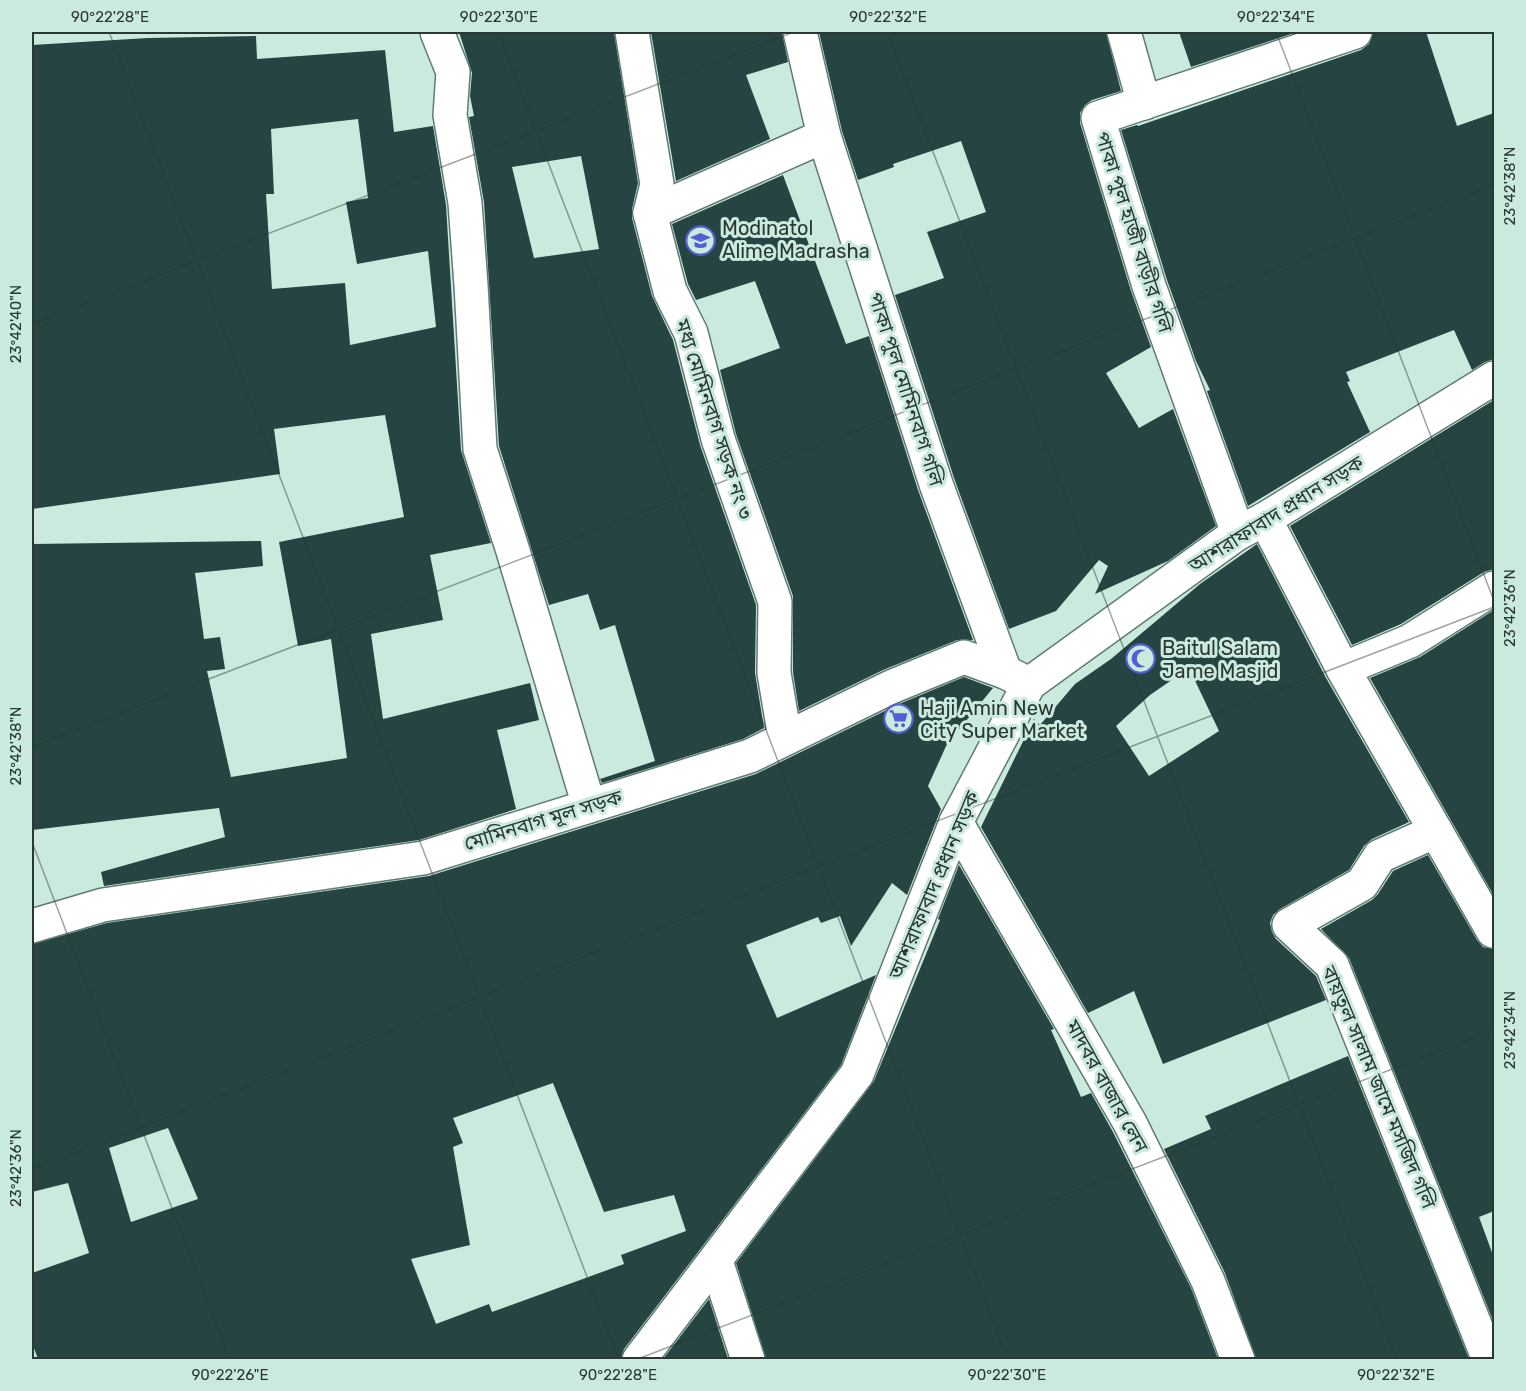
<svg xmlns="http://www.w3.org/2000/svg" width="1526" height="1391" viewBox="0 0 1526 1391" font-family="Rubik,'Noto Sans Bengali',sans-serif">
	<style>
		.building { fill: #264442; fill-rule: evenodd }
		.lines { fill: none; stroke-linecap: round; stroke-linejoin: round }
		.street-casing { stroke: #607c72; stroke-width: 36 }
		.secondary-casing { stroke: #607c72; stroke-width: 36 }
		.street { stroke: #fff; stroke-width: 33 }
		.secondary { stroke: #fff; stroke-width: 33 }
		.ticks { fill: none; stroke: #2b3733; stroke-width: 1.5; stroke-opacity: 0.45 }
		.labels { text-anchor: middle; stroke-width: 6; stroke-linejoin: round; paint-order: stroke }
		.poi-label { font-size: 20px; fill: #2b3733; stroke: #cbeade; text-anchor: start }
		.street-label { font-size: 20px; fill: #2b3733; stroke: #cbeade }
		.neatline { fill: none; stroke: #2b3733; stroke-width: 2 }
		.ticks-label { font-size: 15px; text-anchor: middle; fill: #2b3733 }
	</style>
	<rect width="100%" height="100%" fill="#cbeade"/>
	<g class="building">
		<path d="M 459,32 L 614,32 L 638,183 L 632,209 L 632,218 L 652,296 L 673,340 L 700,445 L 756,605 L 755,673 L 764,728 L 743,739 L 602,783 L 600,779 L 655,761 L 615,625 L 600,630 L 588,594 L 549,605 L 499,446 L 484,202 L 469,117 L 474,116 L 470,96 L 472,73 ZM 581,156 L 599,249 L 534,258 L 512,167 Z"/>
		<path d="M 651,32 L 782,32 L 788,62 L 746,75 L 770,139 L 676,181 Z"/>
		<path d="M 819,32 L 1106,32 L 1121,91 L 1092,100 L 1085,105 L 1080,113 L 1080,123 L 1131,291 L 1151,347 L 1106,373 L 1139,428 L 1173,409 L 1216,526 L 1168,561 L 1095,594 L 1108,566 L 1099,560 L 1056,611 L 1009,629 L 954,478 L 895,295 L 944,278 L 927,232 L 986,212 L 961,141 L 893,164 L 894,167 L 858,180 L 842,131 Z"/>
		<path d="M 1179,32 L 1297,32 L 1191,67 Z"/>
		<path d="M 1373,32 L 1426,32 L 1457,126 L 1494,113 L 1494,359 L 1485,362 L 1472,370 L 1454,330 L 1346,372 L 1350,381 L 1347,382 L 1370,432 L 1248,506 L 1207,391 L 1210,390 L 1196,361 L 1167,280 L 1121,130 L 1137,125 L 1138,126 L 1361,50 L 1369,44 Z"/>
		<path d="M 256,36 L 257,59 L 385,50 L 394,132 L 433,126 L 446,205 L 461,450 L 491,543 L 430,555 L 443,620 L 371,634 L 383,719 L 530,683 L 539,720 L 497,730 L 516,809 L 419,840 L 104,886 L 101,872 L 225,837 L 219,808 L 32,830 L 32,544 L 261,541 L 263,566 L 195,573 L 204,639 L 220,637 L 225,669 L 207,671 L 231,777 L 347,758 L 331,639 L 298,646 L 279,542 L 404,517 L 385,415 L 274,429 L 280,474 L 32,509 L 32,45 L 148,38 ZM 358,119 L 368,198 L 346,202 L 357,264 L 428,251 L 436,327 L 350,345 L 345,283 L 272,289 L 266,194 L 274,194 L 271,129 Z"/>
		<path d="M 783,175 L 846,344 L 869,336 L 918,490 L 973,640 L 957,640 L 883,670 L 799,711 L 793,672 L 793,596 L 736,434 L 720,370 L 780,348 L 755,281 L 696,300 L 688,284 L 672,224 Z"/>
		<path d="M 1494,400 L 1494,569 L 1484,572 L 1401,624 L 1352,645 L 1290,526 Z"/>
		<path d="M 1257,544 L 1326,678 L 1409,822 L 1372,839 L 1364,846 L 1349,870 L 1280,909 L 1273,915 L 1270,923 L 1272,932 L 1276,939 L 1316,976 L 1326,1000 L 1163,1064 L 1134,991 L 1088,1013 L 981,827 L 1034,719 L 1040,725 L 1075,684 L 1111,659 L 1200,584 ZM 1189,668 L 1219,731 L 1149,776 L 1116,726 L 1150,695 Z"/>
		<path d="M 1494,610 L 1494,896 L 1370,678 L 1420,657 Z"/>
		<path d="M 964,677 L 993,688 L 947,744 L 928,786 L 941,809 L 907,895 L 892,883 L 851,946 L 840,916 L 821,923 L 818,917 L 746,945 L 777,1018 L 876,975 L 841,1065 L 624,1349 L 621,1359 L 38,1359 L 32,1343 L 32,1273 L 89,1253 L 68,1183 L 32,1192 L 32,944 L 107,923 L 429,876 L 756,774 L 899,704 ZM 553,1083 L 604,1212 L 674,1195 L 686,1231 L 621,1255 L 624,1264 L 492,1312 L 489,1304 L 436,1324 L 411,1259 L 470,1245 L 453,1147 L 463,1143 L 453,1118 ZM 168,1128 L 198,1199 L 131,1222 L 109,1148 Z"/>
		<path d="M 1428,855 L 1477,940 L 1483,947 L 1494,949 L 1494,1211 L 1479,1217 L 1494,1258 L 1494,1323 L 1349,958 L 1321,929 L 1372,900 L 1378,894 L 1393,871 Z"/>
		<path d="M 959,865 L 1054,1029 L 1051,1030 L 1081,1097 L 1091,1093 L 1113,1132 L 1191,1288 L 1218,1359 L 766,1359 L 736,1263 L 874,1081 L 940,920 L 938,919 Z"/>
		<path d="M 1348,1056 L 1469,1359 L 1256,1359 L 1225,1273 L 1164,1149 L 1211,1129 L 1205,1116 Z"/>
		<path d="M 709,1299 L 728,1359 L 663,1359 Z"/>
	</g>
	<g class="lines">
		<defs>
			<g id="street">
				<path d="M 437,32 L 453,72 L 450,115 L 465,203 L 471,285 L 480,449 L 513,551 L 589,806"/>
				<path d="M 632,32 L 657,184 L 650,213 L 670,291 L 691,333 L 718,439 L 775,602 L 774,673 L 785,738"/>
				<path d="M 800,32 L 824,136 L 875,294 L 936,484 L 1005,672"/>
				<path d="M 1124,32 L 1144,103"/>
				<path d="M 650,213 L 824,136"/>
				<path d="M 1265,519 L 1343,669 L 1493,931 L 1494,930"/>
				<path d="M 1238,533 L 1149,286 L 1098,118 L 1355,32"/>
				<path d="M 1343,669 L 1410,641 L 1494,588"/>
				<path d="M 956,822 L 1130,1123 L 1208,1281 L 1238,1360"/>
				<path d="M 1436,831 L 1380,856 L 1362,884 L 1289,925 L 1332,965 L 1489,1360"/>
				<path d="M 32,926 L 103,905 L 423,858 L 750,756 L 891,687 L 964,657 L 1005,672 L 1029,684"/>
				<path d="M 716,1261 L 748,1360"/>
			</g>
			<path id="secondary" d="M 639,1360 L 857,1074 L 956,822 L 1029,684 L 1238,533 L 1265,519 L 1494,378"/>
		</defs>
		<use href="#street" class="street-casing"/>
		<use href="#secondary" class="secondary-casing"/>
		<use href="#street" class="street"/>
		<use href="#secondary" class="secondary"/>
	</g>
	<path class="ticks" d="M 109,32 L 619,1360M 498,32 L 1008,1360M 887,32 L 1397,1360M 1276,32 L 1494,601M 32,324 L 794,32M 32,747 L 1494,185M 32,842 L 230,1360M 32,1169 L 1494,607M 635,1360 L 1494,1030"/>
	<defs>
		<symbol id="school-ring" viewBox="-11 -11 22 22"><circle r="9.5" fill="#cbeade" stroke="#555dd4" stroke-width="1.5"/><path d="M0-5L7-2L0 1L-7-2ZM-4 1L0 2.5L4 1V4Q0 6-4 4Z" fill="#555dd4"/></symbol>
		<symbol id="mosque-ring" viewBox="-11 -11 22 22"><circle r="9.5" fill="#cbeade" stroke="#555dd4" stroke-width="1.5"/><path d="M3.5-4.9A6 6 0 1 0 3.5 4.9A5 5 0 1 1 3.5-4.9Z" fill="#555dd4"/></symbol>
		<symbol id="supermarket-ring" viewBox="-11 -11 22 22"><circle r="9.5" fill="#cbeade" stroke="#555dd4" stroke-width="1.5"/><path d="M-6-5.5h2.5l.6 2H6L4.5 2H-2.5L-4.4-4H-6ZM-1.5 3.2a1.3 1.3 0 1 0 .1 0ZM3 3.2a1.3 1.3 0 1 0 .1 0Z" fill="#555dd4"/></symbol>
	</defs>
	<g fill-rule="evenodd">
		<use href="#school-ring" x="684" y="224" width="33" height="33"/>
		<use href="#mosque-ring" x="1124" y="642" width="33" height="33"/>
		<use href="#supermarket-ring" x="882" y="702" width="33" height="33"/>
	</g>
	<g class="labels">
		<g class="poi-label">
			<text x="722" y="235">Modinatol<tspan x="722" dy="23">Alime Madrasha</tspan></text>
			<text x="1162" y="655">Baitul Salam<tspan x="1162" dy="23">Jame Masjid</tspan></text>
			<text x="920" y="715">Haji Amin New<tspan x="920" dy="23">City Super Market</tspan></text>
		</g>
		<g class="street-label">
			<text transform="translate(1134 232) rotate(72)" y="7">পাকা পুল হাজী বাড়ীর গলি</text>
			<text transform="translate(906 389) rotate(72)" y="7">পাকা পুল মোমিনবাগ গলি</text>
			<text transform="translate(714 419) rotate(72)" y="7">মধ্য মোমিনবাগ সড়ক নং ৩</text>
			<text transform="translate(1276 514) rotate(-32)" y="7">আশরাফাবাদ প্রধান সড়ক</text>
			<text transform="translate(543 820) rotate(-17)" y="7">মোমিনবাগ মূল সড়ক</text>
			<text transform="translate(934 885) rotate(-67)" y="7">আশরাফাবাদ প্রধান সড়ক</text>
			<text transform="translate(1107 1086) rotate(61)" y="7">মাদবর বাজার লেন</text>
			<text transform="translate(1379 1087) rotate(67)" y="7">বায়তুল সালাম জামে মসজিদ গলি</text>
		</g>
	</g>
	<rect width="1526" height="1391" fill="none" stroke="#cbeade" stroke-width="66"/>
	<rect x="33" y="33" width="1460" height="1325" class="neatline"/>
	<g class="ticks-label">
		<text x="110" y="22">90°22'28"E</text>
		<text x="499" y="22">90°22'30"E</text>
		<text x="888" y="22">90°22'32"E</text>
		<text x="1276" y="22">90°22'34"E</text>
		<text transform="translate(1510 186) rotate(-90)" y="5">23°42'38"N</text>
		<text transform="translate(16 324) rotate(-90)" y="5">23°42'40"N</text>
		<text transform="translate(1510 608) rotate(-90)" y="5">23°42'36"N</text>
		<text transform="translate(16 746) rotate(-90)" y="5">23°42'38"N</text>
		<text transform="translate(1510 1030) rotate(-90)" y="5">23°42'34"N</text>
		<text transform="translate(16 1168) rotate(-90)" y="5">23°42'36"N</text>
		<text x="230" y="1380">90°22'26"E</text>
		<text x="618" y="1380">90°22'28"E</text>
		<text x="1007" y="1380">90°22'30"E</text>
		<text x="1396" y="1380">90°22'32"E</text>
	</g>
</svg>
